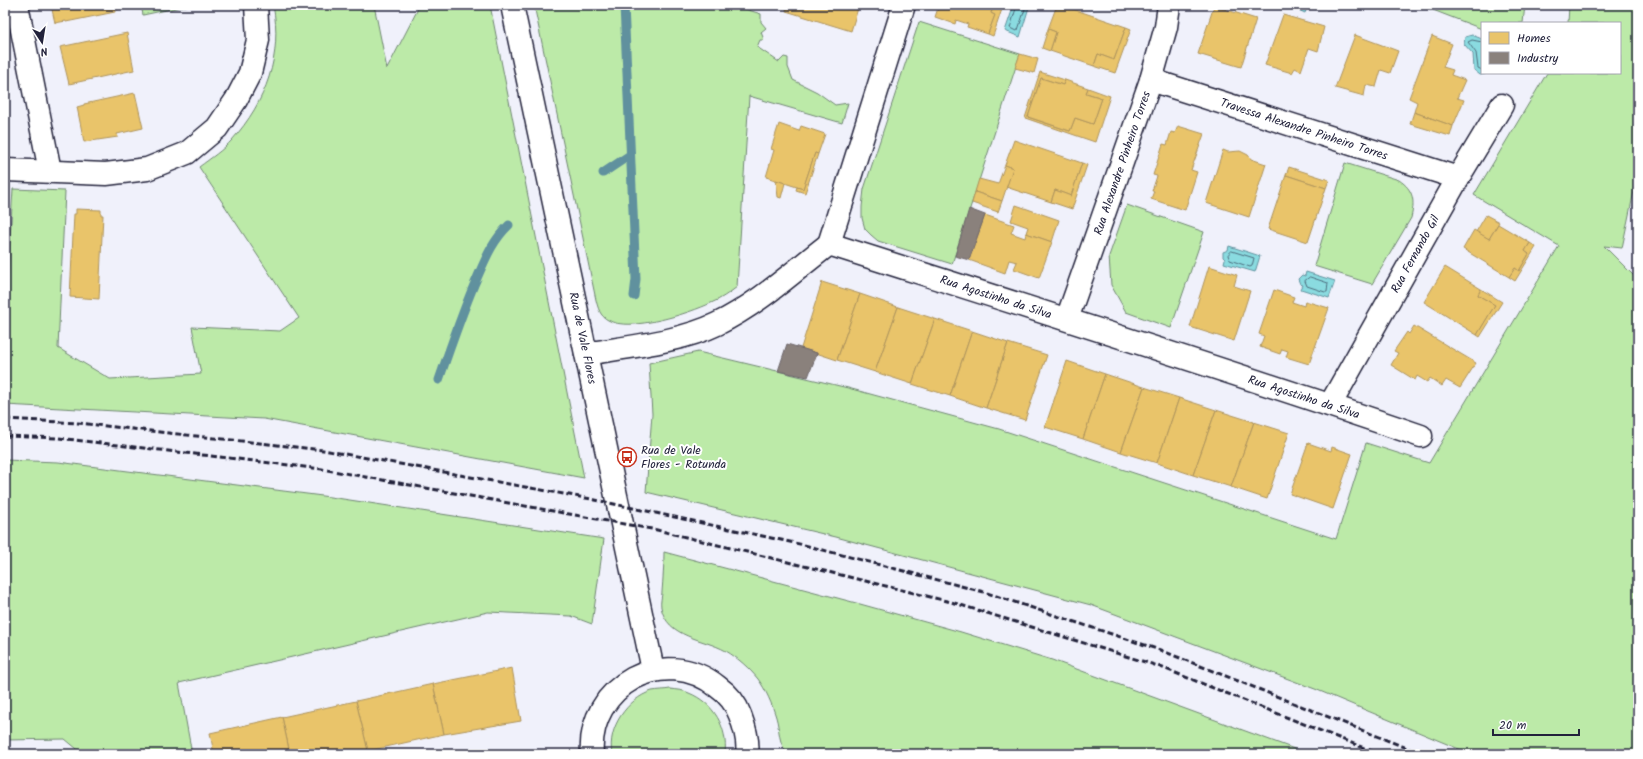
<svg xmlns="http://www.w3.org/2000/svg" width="1643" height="759" viewBox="0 0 1643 759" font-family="Kalam,sans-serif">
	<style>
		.green { fill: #bceaa8; stroke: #6f8672 }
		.water { fill: #8adbe0; stroke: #60919e }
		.homes { fill: #e9c46a; stroke: #ad935c }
		.industry { fill: #8a817c; stroke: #6b6468 }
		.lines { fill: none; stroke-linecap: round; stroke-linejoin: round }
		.shore { stroke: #4c6c7d; stroke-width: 1 }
		.stream { stroke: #60919e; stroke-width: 9 }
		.street-casing { stroke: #22223b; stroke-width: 25 }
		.secondary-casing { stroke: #22223b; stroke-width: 25 }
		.street { stroke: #fff; stroke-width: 22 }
		.secondary { stroke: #fff; stroke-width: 22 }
		.rail { stroke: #22223b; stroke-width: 3; stroke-dasharray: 6 3; stroke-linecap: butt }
		.labels { text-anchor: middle; stroke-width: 4; stroke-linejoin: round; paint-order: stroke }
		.street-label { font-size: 12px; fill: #22223b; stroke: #fff }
		.poi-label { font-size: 12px; fill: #22223b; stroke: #fff; text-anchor: start }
	</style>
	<rect width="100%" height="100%" fill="#f0f1fb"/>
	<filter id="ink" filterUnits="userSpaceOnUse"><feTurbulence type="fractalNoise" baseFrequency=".025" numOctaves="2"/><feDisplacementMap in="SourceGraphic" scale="8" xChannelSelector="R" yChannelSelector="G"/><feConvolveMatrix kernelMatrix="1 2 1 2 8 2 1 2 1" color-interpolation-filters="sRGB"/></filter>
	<g filter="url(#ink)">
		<g class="green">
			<path d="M 141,5 L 190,5 L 143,15 Z"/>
			<path d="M 273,5 L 374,5 L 387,69 L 420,5 L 490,5 L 584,478 L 264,419 L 5,405 L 5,320 L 13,189 L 65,191 L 58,348 L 110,379 L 201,374 L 192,327 L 280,331 L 299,318 L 199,167 C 211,158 223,150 232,140 C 266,102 283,55 273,5 Z"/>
			<path d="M 534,5 L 741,5 L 742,8 L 761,14 L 761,22 L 766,28 L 761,32 L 764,40 L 760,40 L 757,47 L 779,62 L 784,57 L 788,58 L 788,67 L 793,80 L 817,92 L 835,105 L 848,103 L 842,123 L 749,96 L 737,287 C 729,293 721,299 711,303 C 690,313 629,333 608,320 C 600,316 598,308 596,300 Z"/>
			<path d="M 1420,5 L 1525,5 L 1523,23 L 1482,23 L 1482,29 Z"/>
			<path d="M 1569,5 L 1638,5 L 1638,172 L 1622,248 L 1604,246 L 1638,280 L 1638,754 L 1471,754 L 1315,689 L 1091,605 L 836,537 L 646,492 L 652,414 L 649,363 L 698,352 L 848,388 L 999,429 L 1336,539 L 1366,443 L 1429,463 L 1559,246 L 1474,195 L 1547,73 L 1620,73 L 1620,23 L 1568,23 Z"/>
			<path d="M 919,22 L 1020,54 L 952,264 L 878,241 L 871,235 L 865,229 L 862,218 L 862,207 L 864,189 Z"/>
			<path d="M 1345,163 L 1399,180 C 1414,190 1415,201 1411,218 L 1372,284 L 1314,266 Z"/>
			<path d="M 1127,205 L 1204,232 L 1171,328 L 1126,312 L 1111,285 L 1109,256 Z"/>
			<path d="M 5,460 L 58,462 L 330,497 L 604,539 L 592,624 L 571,616 L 488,612 L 179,683 L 192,754 L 83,754 L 65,739 L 5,740 Z"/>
			<path d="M 664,552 L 860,604 L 961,632 L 1052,660 L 1308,754 L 788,754 C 778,744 780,730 776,717 C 772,704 766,690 758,679 C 749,668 738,658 726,651 C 703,638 667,638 661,607 C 660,602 662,596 662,592 C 663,579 664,565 664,552 Z"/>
			<path d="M 670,689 C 676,690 684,690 689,693 C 714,703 728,728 725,754 L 612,754 C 607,728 627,699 652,691 C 658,690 665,690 670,689 Z"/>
		</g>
		<g class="water">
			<path d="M 1014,5 L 1025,5 L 1029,7 L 1020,37 L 1005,31 Z"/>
			<path d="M 1287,5 L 1308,5 L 1305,13 Z"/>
			<path d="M 1472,35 L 1482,39 L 1482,73 L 1485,74 L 1480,75 L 1474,70 L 1473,54 L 1464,44 L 1465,37 Z"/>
			<path d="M 1229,246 L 1260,256 L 1255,272 L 1224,263 L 1225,259 L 1223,257 L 1223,252 L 1228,250 Z"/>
			<path d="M 1306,272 L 1335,281 L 1329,298 L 1301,289 L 1303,285 L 1300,284 L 1298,279 L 1302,275 L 1305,276 Z"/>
		</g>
		<g class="homes">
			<path d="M 51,5 L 118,5 L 119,9 L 115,10 L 115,12 L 66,22 L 66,21 L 55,23 Z"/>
			<path d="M 787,5 L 859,5 L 851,31 L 786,11 Z"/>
			<path d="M 939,5 L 998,5 L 997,7 L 994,6 L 991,13 L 995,15 L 988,34 L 967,27 L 968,24 L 956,20 L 955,24 L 935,17 Z"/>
			<path d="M 1057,5 L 1061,5 L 1126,27 L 1114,60 L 1098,54 L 1094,66 L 1050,51 L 1056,32 L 1048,29 Z"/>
			<path d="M 994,6 L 1002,9 L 993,36 L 988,34 L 995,15 L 991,13 Z"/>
			<path d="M 1214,6 L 1256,19 L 1241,67 L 1198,54 Z"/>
			<path d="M 1283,15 L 1324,27 L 1318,51 L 1309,48 L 1301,71 L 1295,68 L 1292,73 L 1265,65 Z"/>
			<path d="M 1126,27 L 1131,29 L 1115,73 L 1094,66 L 1098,54 L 1114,60 Z"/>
			<path d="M 1048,29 L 1056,32 L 1050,51 L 1042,48 Z"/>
			<path d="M 127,33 L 134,70 L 69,84 L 60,47 Z"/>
			<path d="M 1355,35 L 1398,51 L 1390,73 L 1381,70 L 1376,87 L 1366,85 L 1364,96 L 1335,88 Z"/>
			<path d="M 1432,36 L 1452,44 L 1443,67 L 1453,70 L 1451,75 L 1465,80 L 1457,98 L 1464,100 L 1453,126 L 1414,112 L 1417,102 L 1409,98 Z"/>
			<path d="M 1020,54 L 1038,59 L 1034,73 L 1015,68 Z"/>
			<path d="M 1040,72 L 1065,80 L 1063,85 L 1041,78 L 1028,117 L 1070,131 L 1075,118 L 1093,124 L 1102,98 L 1086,93 L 1088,88 L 1110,96 L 1095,142 L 1025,118 Z"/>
			<path d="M 1041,78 L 1063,85 L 1065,80 L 1088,88 L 1086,93 L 1102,98 L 1093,124 L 1075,118 L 1070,131 L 1028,117 Z"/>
			<path d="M 135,93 L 143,128 L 117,134 L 118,137 L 84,142 L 77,107 L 84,105 L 84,104 Z"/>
			<path d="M 1414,112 L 1453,126 L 1450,136 L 1410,124 Z"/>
			<path d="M 779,124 L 799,131 L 801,126 L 825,134 L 818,154 L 815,153 L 803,189 L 766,177 L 774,150 L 771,149 Z"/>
			<path d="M 1178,126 L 1204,134 L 1191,170 L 1197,172 L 1185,210 L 1151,199 L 1154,191 L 1152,191 L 1157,176 L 1153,175 L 1163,144 L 1167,145 L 1171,132 L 1175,133 Z"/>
			<path d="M 1014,140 L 1082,163 L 1071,196 L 1055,190 L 1051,202 L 1006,187 L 1013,168 L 1005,165 Z"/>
			<path d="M 1223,150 L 1228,152 L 1240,151 L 1248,155 L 1251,159 L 1266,164 L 1249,217 L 1206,203 Z"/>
			<path d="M 815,153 L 818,154 L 805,193 L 796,190 L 797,187 L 803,189 Z"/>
			<path d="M 1082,163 L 1087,165 L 1072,209 L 1051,202 L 1055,190 L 1071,196 Z"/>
			<path d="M 1005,165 L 1013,168 L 1002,201 L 975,192 L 979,179 L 998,184 Z"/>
			<path d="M 1289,167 L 1329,180 L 1326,188 L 1286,175 Z"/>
			<path d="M 1286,175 L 1326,188 L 1308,242 L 1268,229 Z"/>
			<path d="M 776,180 L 785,183 L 781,198 L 778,197 Z"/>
			<path d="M 975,192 L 1002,201 L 998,212 L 972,203 Z"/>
			<path d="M 1016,205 L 1059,220 L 1052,242 L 1026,233 L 1028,227 L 1011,221 Z"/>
			<path d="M 76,209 L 101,210 L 101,215 L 103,215 L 99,299 L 70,297 L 74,214 L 76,214 Z"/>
			<path d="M 985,215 L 1014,225 L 1011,233 L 1025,238 L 1026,233 L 1052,242 L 1039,278 L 1014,269 L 1017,262 L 1009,260 L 1005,273 L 969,260 Z"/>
			<path d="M 1486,215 L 1499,222 L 1489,239 L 1476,232 Z"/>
			<path d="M 1498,224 L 1530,243 L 1525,251 L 1529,254 L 1519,271 L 1515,268 L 1509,277 L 1463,249 L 1474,230 L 1489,239 Z"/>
			<path d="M 1530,243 L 1536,247 L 1515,281 L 1509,277 L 1515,268 L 1519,271 L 1529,254 L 1525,251 Z"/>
			<path d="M 1209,266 L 1237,275 L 1234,286 L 1250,291 L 1234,341 L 1190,327 Z"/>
			<path d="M 1445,267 L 1481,289 L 1478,295 L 1495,305 L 1477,335 L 1424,302 Z"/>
			<path d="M 822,282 L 860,294 L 837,360 L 801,348 Z"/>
			<path d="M 1481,289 L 1502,302 L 1480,337 L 1477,335 L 1495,305 L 1478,295 Z"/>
			<path d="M 1274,290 L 1294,297 L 1292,302 L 1304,306 L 1305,301 L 1329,308 L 1309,364 L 1286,357 L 1288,351 L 1282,349 L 1280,354 L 1260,347 L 1264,336 L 1259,334 Z"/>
			<path d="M 860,294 L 898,307 L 875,372 L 837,360 Z"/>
			<path d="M 898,307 L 935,319 L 912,384 L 875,372 Z"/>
			<path d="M 935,319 L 972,331 L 950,396 L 912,384 Z"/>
			<path d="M 1414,326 L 1476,363 L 1460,388 L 1446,380 L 1442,386 L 1430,378 L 1427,382 L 1417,376 L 1415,380 L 1391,365 L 1398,353 L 1394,351 L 1407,332 L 1409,334 Z"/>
			<path d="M 972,331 L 1008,343 L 986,408 L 950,396 Z"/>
			<path d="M 1008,343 L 1047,355 L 1025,420 L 986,408 Z"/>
			<path d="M 1067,361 L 1105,374 L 1083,439 L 1045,427 Z"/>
			<path d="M 1105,374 L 1144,387 L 1121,452 L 1083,439 Z"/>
			<path d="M 1144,387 L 1179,398 L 1157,463 L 1121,452 Z"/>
			<path d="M 1179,398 L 1216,410 L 1193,475 L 1157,463 Z"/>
			<path d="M 1216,410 L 1254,422 L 1231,487 L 1193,475 Z"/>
			<path d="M 1254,422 L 1289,433 L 1267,499 L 1231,487 Z"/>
			<path d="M 1308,443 L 1331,451 L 1332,447 L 1352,454 L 1333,509 L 1290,494 Z"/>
			<path d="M 512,668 L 521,721 L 444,734 L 433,684 Z"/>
			<path d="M 433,684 L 444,734 L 368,751 L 356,701 Z"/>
			<path d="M 356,701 L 368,751 L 353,754 L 290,754 L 282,717 Z"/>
			<path d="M 282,717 L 290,754 L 214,754 L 210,733 Z"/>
		</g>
		<g class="industry">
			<path d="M 969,209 L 985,215 L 969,260 L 955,256 Z"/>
			<path d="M 787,344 L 817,353 L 808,377 L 778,371 Z"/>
		</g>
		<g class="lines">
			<g class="shore">
				<path d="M 1017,5 L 1010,28 L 1016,31 L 1018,30 L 1025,9 L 1024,5"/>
				<path d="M 1482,42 L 1472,40 L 1468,42 L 1476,53 L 1478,68 L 1482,70"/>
				<path d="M 1232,251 L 1254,258 L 1252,266 L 1250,267 L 1230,260 L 1228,255 Z"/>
				<path d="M 1310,277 L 1328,283 L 1327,292 L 1325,292 L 1307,286 L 1305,281 Z"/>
			</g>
			<g class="stream">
				<path d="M 624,5 L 636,279 L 634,296"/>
				<path d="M 603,173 L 630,155"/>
				<path d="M 439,380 C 450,348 461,316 474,285 C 484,263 491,242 509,225"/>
			</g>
			<defs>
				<g id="street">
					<path d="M 17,5 L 50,171"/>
					<path d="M 1151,80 L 1458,178"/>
					<path d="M 5,170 L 106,174 L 147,169 L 187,153 L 217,128 L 236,100 L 250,73 L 258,40 L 256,5"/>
					<path d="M 829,244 L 904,5"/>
					<path d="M 1067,319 L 1151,80 L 1166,27 L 1169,5"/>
					<path d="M 586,354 C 627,347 680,342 717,324 C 757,305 794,271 829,244 C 1027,307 1225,369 1421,436"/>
					<path d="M 1330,405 L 1458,178 L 1502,105"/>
				</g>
				<g id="secondary">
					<path d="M 512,5 L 653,670"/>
					<path d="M 592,754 C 587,686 664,643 718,687 C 728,694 736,704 740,715 C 745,728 749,741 747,754"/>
				</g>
			</defs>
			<use href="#street" class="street-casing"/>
			<use href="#secondary" class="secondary-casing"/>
			<use href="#street" class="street"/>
			<use href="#secondary" class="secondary"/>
			<g class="rail">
				<path d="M 5,419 L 78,423 L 323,450 L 591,499 L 804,545 L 984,592 L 1160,650 L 1422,754"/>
				<path d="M 5,436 L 58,438 L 322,469 L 657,530 L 951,602 L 1158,666 L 1379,754"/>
			</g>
		</g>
	</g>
	<defs>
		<symbol id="bus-ring" viewBox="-11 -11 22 22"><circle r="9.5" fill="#fff" stroke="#c8321e" stroke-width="1.5"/><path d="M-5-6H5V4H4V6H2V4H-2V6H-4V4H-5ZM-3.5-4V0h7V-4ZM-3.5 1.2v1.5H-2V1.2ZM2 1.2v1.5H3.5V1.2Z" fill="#c8321e"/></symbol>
	</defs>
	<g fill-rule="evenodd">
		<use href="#bus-ring" x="616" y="446" width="22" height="22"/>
	</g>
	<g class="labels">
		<g class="street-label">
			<text transform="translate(1304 129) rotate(18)" y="4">Travessa Alexandre Pinheiro Torres</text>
			<text transform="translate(1122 163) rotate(-71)" y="4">Rua Alexandre Pinheiro Torres</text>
			<text transform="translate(1415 254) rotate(-61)" y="4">Rua Fernando Gil</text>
			<text transform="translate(996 297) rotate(18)" y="4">Rua Agostinho da Silva</text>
			<text transform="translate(583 338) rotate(78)" y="4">Rua de Vale Flores</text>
			<text transform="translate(1304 397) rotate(18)" y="4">Rua Agostinho da Silva</text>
		</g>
		<g class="poi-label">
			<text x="641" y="454">Rua de Vale<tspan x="641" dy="14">Flores - Rotunda</tspan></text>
		</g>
	</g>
	<rect width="1643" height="759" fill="none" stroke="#fff" stroke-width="20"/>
	<rect x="10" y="10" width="1623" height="739" fill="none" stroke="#22223b" stroke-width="1.5" filter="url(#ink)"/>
	<rect x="1481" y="22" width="140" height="52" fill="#ffffff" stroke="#a7a7b1"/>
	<rect x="1489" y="32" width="20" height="12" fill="#e9c46a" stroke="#a7a7b1"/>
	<text x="1517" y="42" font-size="12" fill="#22223b">Homes</text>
	<rect x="1489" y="52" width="20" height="12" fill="#8a817c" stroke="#a7a7b1"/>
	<text x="1517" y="62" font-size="12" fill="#22223b">Industry</text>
	<g transform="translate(42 42) rotate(168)" stroke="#ffffff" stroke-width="3" paint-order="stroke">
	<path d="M0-3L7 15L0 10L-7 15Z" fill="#22223b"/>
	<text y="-6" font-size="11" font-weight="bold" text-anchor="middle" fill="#22223b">N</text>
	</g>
	<path d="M1493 729v6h86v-6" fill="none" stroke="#22223b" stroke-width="2"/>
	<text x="1499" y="729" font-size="12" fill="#22223b" stroke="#ffffff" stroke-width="3" paint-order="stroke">20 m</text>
</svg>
